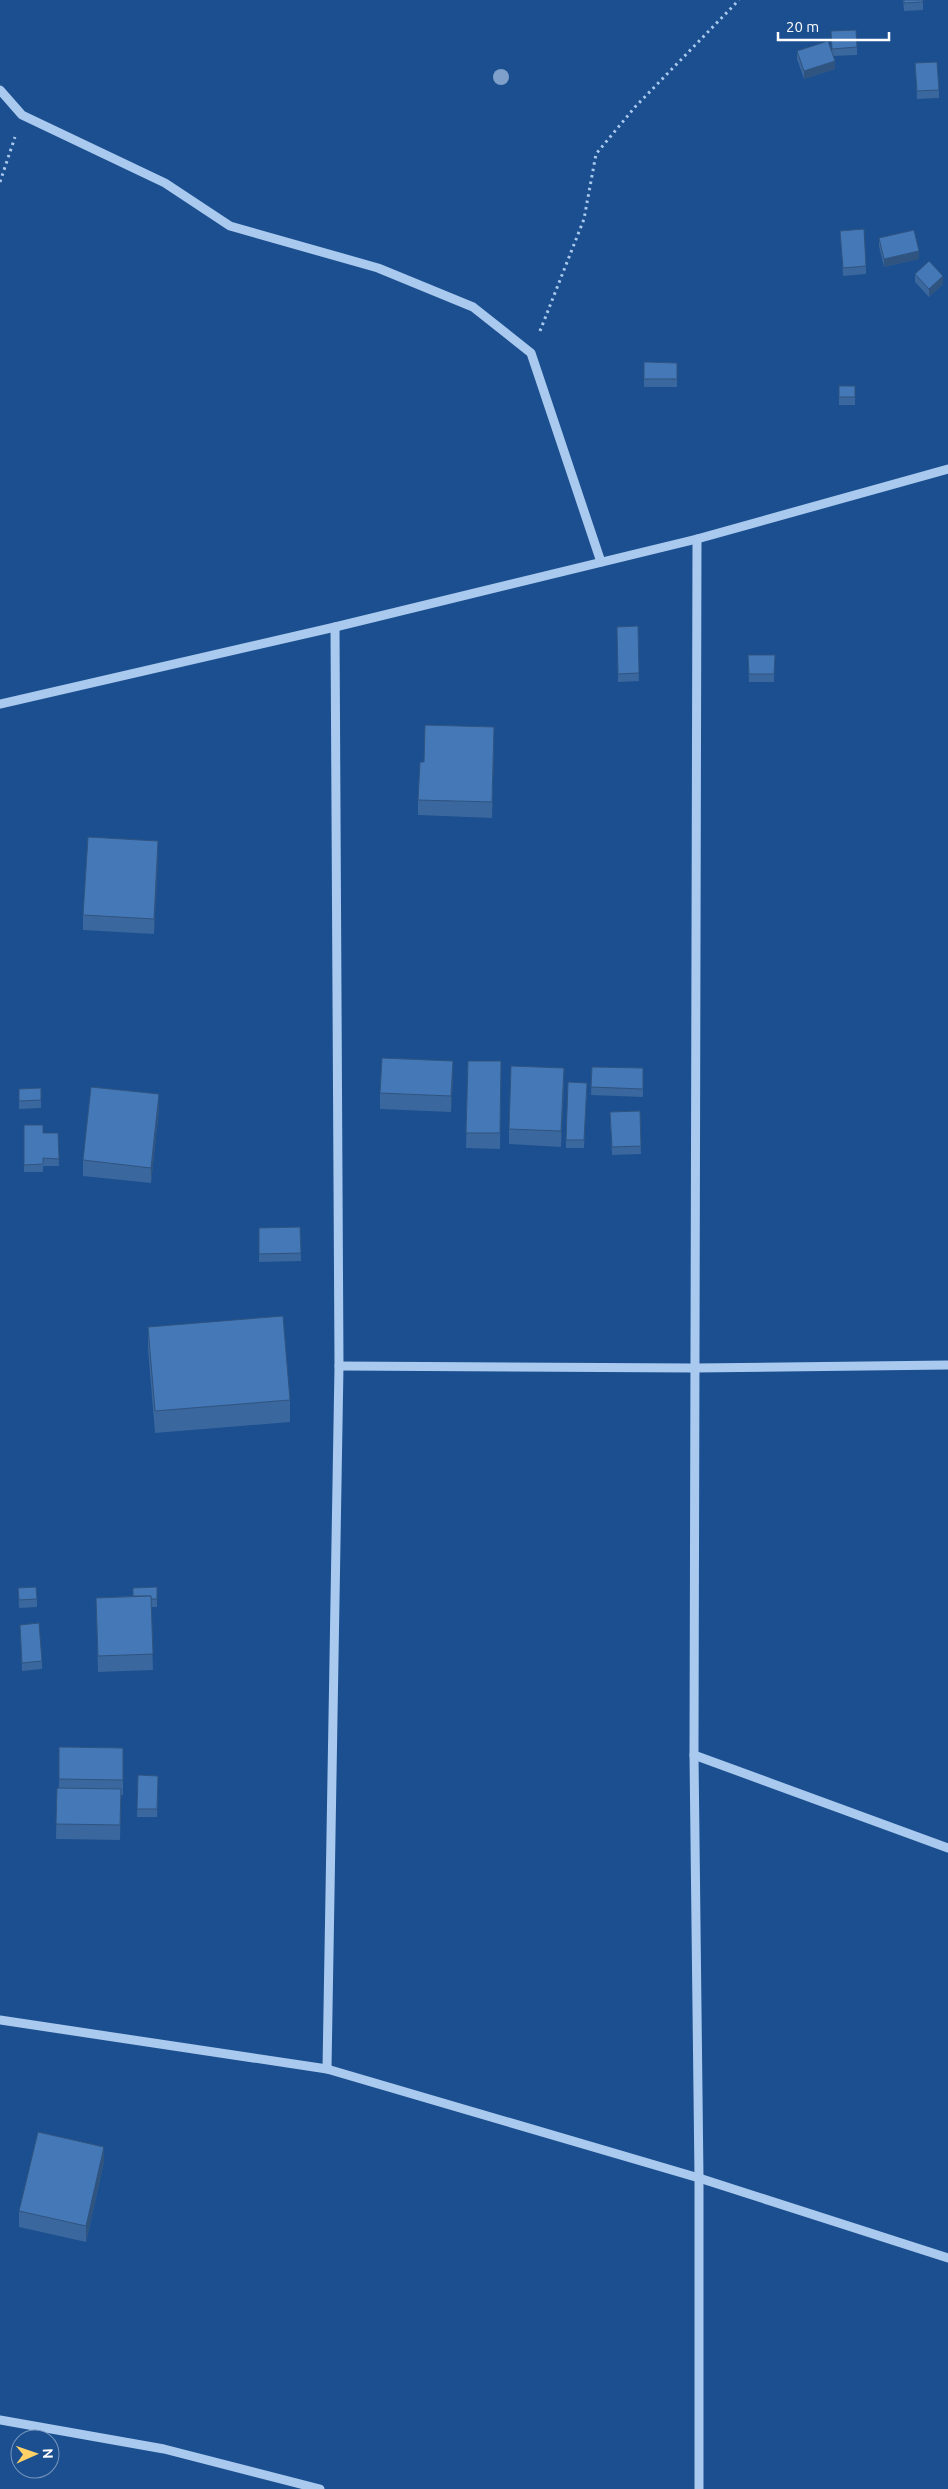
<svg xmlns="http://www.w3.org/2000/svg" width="948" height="2489" viewBox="0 0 948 2489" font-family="Ubuntu,sans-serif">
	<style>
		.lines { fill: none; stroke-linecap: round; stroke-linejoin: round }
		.path { stroke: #a9c9ee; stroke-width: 3; stroke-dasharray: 2.5 4; stroke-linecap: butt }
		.minor { stroke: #a9c9ee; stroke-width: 9 }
		.tree { fill: #7ea0ca }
		.wall { fill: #3a679d }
		.shaded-wall { fill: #305480 }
		.building { fill: #4478b7; stroke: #305480 }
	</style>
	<rect width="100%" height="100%" fill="#1b4f8f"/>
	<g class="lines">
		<g class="path">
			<path d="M 0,182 L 15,137"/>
			<path d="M 540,331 L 584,219 L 596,154 L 635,107 L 739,0"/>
		</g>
		<g class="minor">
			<path d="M 0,90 L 22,115 L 165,183 L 230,226 L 378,268 L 473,307 L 531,353 L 601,562"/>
			<path d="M 697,539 L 694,1755 L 699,2178 L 699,2489"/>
			<path d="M 0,704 L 335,627 L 697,539 L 948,469"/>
			<path d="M 339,1366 L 695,1368 L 948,1365"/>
			<path d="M 694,1755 L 948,1848"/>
			<path d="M 0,2020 L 327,2069 L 699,2178 L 948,2258"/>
			<path d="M 327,2069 L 339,1366 L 335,627"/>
			<path d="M 0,2420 L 164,2449 L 320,2489"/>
		</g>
	</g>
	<circle class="tree" cx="501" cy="77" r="8"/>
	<g class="wall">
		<path d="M 903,0 L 923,0 L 923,10 L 904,11 Z"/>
		<path d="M 831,31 L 857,47 L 857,55 L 833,56 L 835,69 L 804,79 L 797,59 L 797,51 L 832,52 Z"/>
		<path d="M 915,63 L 939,90 L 939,98 L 917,99 Z"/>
		<path d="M 840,231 L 866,266 L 866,274 L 843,276 Z"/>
		<path d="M 879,238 L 919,259 L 884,267 L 879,246 Z"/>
		<path d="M 915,274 L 943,284 L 929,297 L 915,282 Z"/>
		<path d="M 644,362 L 677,363 L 677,387 L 644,387 Z"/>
		<rect x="839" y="386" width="16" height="19"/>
		<path d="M 638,626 L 639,681 L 618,682 L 617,627 Z"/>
		<path d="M 748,655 L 775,655 L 774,682 L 749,682 Z"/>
		<path d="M 494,743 L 492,818 L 418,815 L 418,800 L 424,762 Z"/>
		<path d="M 158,856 L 154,934 L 83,930 L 83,915 Z"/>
		<path d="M 468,1061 L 501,1061 L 500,1149 L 466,1148 Z"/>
		<path d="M 592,1067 L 643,1068 L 643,1097 L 591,1095 Z"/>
		<path d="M 453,1077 L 451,1112 L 380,1109 L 380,1093 Z"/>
		<path d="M 587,1083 L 584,1148 L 566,1148 L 566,1140 Z"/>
		<path d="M 564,1084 L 561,1147 L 509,1144 L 509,1129 Z"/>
		<path d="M 41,1088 L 41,1108 L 19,1109 L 19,1089 Z"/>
		<path d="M 159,1109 L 151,1183 L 83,1176 L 83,1160 Z"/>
		<path d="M 640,1111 L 641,1154 L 612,1155 L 610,1112 Z"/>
		<path d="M 24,1125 L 43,1133 L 58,1133 L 59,1166 L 43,1166 L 43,1172 L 24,1172 Z"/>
		<path d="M 300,1227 L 301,1261 L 259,1262 L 259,1228 Z"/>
		<path d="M 148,1327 L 290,1400 L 290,1422 L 155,1433 L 148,1349 Z"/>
		<path d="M 157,1587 L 157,1607 L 151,1607 L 153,1670 L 98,1672 L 96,1598 L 133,1596 Z"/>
		<path d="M 18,1588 L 37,1599 L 37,1607 L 19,1608 Z"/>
		<path d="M 20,1625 L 42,1661 L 42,1669 L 22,1671 Z"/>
		<path d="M 59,1747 L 123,1748 L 123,1795 L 121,1795 L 120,1840 L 56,1839 L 57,1788 L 59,1788 Z"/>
		<path d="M 138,1775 L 158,1776 L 157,1817 L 137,1817 Z"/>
		<path d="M 104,2162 L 86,2242 L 19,2227 L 19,2211 Z"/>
	</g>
	<g class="shaded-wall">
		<path d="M 835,61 L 835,69 L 804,79 L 804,71 Z"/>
		<path d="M 919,251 L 919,259 L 884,267 L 884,259 Z"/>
		<path d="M 943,276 L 943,284 L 929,297 L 929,289 Z"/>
		<path d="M 494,727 L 494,743 L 492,818 L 492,802 Z"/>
		<path d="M 158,841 L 158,856 L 154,934 L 154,919 Z"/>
		<path d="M 453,1061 L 453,1077 L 451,1112 L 451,1096 Z"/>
		<path d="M 564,1068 L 564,1084 L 561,1147 L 561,1131 Z"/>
		<path d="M 159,1094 L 159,1109 L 151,1183 L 151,1168 Z"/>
		<path d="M 104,2147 L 104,2162 L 86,2242 L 86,2226 Z"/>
	</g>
	<g class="building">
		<path d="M 904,0 L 923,0 L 923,2 L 904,3 Z"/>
		<path d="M 856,30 L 857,47 L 832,49 L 831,31 Z"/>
		<path d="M 828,41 L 835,61 L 804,71 L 797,51 Z"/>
		<path d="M 937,62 L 939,90 L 917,91 L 915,63 Z"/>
		<path d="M 864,229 L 866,266 L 843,268 L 840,231 Z"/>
		<path d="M 914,230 L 919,251 L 884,259 L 879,238 Z"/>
		<path d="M 929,261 L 943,276 L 929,289 L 915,274 Z"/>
		<path d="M 644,362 L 677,363 L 677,379 L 644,379 Z"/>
		<rect x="839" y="386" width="16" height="11"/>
		<path d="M 638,626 L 639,673 L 618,674 L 617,627 Z"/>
		<path d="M 748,655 L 775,655 L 774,674 L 749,674 Z"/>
		<path d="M 425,725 L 494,727 L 492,802 L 418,800 L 420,762 L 424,762 Z"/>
		<path d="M 88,837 L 158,841 L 154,919 L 83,915 Z"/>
		<path d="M 382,1058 L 453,1061 L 451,1096 L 380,1093 Z"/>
		<path d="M 468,1061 L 501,1061 L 500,1133 L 466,1133 Z"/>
		<path d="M 511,1066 L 564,1068 L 561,1131 L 509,1129 Z"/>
		<path d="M 592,1067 L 643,1068 L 643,1089 L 591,1087 Z"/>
		<path d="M 568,1082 L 587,1083 L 584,1140 L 566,1140 Z"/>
		<path d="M 91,1087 L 159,1094 L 151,1168 L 83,1160 Z"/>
		<path d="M 41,1088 L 41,1100 L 19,1101 L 19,1089 Z"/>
		<path d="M 640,1111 L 641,1146 L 612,1147 L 610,1112 Z"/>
		<path d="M 24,1125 L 43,1125 L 43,1133 L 58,1133 L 59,1159 L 43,1158 L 43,1164 L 24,1165 Z"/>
		<path d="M 300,1227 L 301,1253 L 259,1254 L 259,1228 Z"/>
		<path d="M 283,1316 L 290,1400 L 155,1411 L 148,1327 Z"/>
		<path d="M 36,1587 L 37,1599 L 19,1600 L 18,1588 Z"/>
		<path d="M 157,1587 L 157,1599 L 151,1599 L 151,1596 L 133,1596 L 133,1588 Z"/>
		<path d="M 151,1596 L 153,1654 L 98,1656 L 96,1598 Z"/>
		<path d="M 39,1623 L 42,1661 L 22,1663 L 20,1625 Z"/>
		<path d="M 59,1747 L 123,1748 L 123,1780 L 59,1779 Z"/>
		<path d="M 138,1775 L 158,1776 L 157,1809 L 137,1809 Z"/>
		<path d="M 57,1788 L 121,1789 L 120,1825 L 56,1824 Z"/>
		<path d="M 38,2132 L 104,2147 L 86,2226 L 19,2211 Z"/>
	</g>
	<g transform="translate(35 2454) rotate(88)"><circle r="24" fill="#1b4f8f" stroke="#7695bc"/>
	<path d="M0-4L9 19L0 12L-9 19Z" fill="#ffd166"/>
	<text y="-8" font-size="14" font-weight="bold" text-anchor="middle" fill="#ffffff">N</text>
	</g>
	<path d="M778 32v8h111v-8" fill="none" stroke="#ffffff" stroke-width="2.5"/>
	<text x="786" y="32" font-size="15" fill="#ffffff" stroke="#1b4f8f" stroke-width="4" paint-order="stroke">20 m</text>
</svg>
